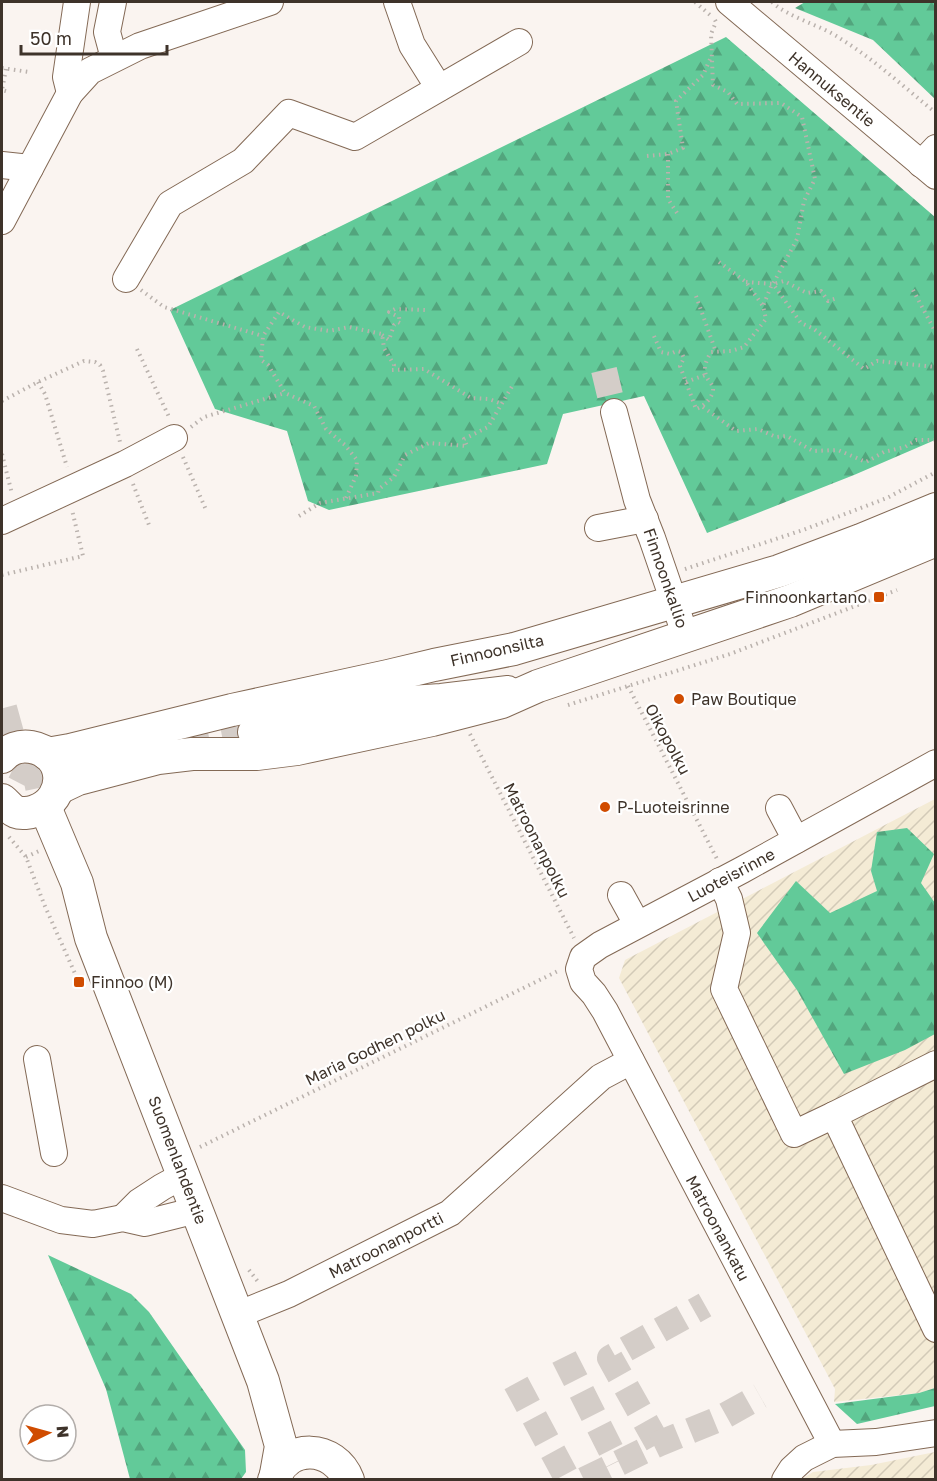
<svg xmlns="http://www.w3.org/2000/svg" width="937" height="1481" viewBox="0 0 937 1481" font-family="'Golos Text',sans-serif">
	<style>
		.industrial { fill: url(#industrial-furrows) }
		.forest { fill: url(#forest-firs) }
		.lines { fill: none; stroke-linecap: round; stroke-linejoin: round }
		.minor-tunnel { stroke: #d4cdc8; stroke-width: 26; stroke-dasharray: 26 13; stroke-linecap: butt }
		.minor-casing { stroke: #836955; stroke-width: 28 }
		.major-casing { stroke: #836955; stroke-width: 34 }
		.path { stroke: #bab2ad; stroke-width: 4; stroke-dasharray: 1.5 4.5; stroke-linecap: butt }
		.minor { stroke: #fff; stroke-width: 26 }
		.major { stroke: #fff; stroke-width: 32 }
		.poi-dot { fill: #d04c00; stroke: #fff; stroke-width: 2 }
		.labels { text-anchor: middle; stroke-width: 4.5; stroke-linejoin: round; paint-order: stroke }
		.street-label { font-size: 16px; fill: #3e332a; stroke: #fff }
		.poi-label { font-size: 16px; fill: #3e332a; stroke: #fff; text-anchor: start }
	</style>
	<defs>
		<pattern id="industrial-furrows" width="10" height="10" patternUnits="userSpaceOnUse" patternTransform="scale(1.5)"><rect width="10" height="10" fill="#f4ebd5"/><path d="M-1 1l2-2M0 10L10 0M9 11l2-2" fill="none" stroke="#d2cab7"/></pattern>
		<pattern id="forest-firs" width="22" height="20" patternUnits="userSpaceOnUse" patternTransform="scale(1.5)"><rect width="22" height="20" fill="#62ca99"/><path d="M5 1l3.5 6h-7zM16 11l3.5 6h-7z" fill="#52a57d"/></pattern>
	</defs>
	<rect width="100%" height="100%" fill="#faf4f0"/>
	<g class="industrial">
		<path d="M 935,799 L 935,1388 L 919,1393 L 834,1402 L 835,1389 L 619,978 L 625,960 Z"/>
		<path d="M 935,1452 L 935,1479 L 802,1479 L 813,1472 L 871,1465 Z"/>
	</g>
	<g class="forest">
		<path d="M 805,2 L 935,2 L 935,99 L 873,40 L 795,8 Z"/>
		<path d="M 726,37 L 935,217 L 935,440 L 854,475 L 707,533 L 644,396 L 563,414 L 547,464 L 329,510 L 308,501 L 287,431 L 215,409 L 170,310 Z"/>
		<path d="M 907,828 L 934,854 L 921,883 L 935,903 L 935,1034 L 905,1050 L 844,1074 L 797,990 L 757,933 L 796,881 L 830,913 L 877,891 L 871,871 L 877,832 Z"/>
		<path d="M 48,1255 L 131,1294 L 149,1312 L 245,1450 L 246,1472 L 241,1479 L 130,1479 L 106,1389 Z"/>
		<path d="M 935,1388 L 935,1406 L 857,1424 L 835,1404 L 919,1393 Z"/>
	</g>
	<g class="lines">
		<g class="minor-tunnel">
			<path d="M 604,370 L 614,412"/>
			<path d="M 4,708 L 20,766"/>
			<path d="M 184,745 L 251,732"/>
			<path d="M 2,818 L 23,778 L 77,767"/>
			<path d="M 564,1357 L 617,1462"/>
			<path d="M 516,1383 L 568,1480"/>
			<path d="M 658,1444 L 610,1358 L 705,1305"/>
			<path d="M 584,1480 L 658,1444 L 719,1419 L 760,1396"/>
		</g>
		<defs>
			<g id="minor">
				<path d="M 113,2 L 107,32 L 114,58"/>
				<path d="M 397,2 L 412,45 L 439,88"/>
				<path d="M 729,2 L 936,176"/>
				<path d="M 70,93 L 66,77 L 77,2"/>
				<path d="M 921,164 L 936,148"/>
				<path d="M 2,165 L 30,168"/>
				<path d="M 2,221 L 70,93 L 90,71 L 140,46 L 270,2"/>
				<path d="M 126,279 L 170,204 L 243,161 L 289,113 L 355,137 L 519,42"/>
				<path d="M 614,412 L 637,500 L 652,538 L 686,637"/>
				<path d="M 2,521 L 125,464 L 174,438"/>
				<path d="M 598,528 L 645,519"/>
				<path d="M 251,732 L 410,699 L 441,697 L 508,689"/>
				<path d="M 779,808 L 796,840"/>
				<path d="M 720,881 L 729,899 L 737,933 L 724,989 L 794,1134 L 834,1115"/>
				<path d="M 621,895 L 637,924"/>
				<path d="M 37,1059 L 54,1153"/>
				<path d="M 936,1064 L 834,1115 L 936,1329"/>
				<path d="M 2,1198 L 61,1220 L 93,1224 L 123,1218 L 145,1223 L 197,1210"/>
				<path d="M 123,1218 L 139,1202 L 162,1187 L 184,1175"/>
				<path d="M 237,1315 L 289,1294 L 450,1213 L 601,1077 L 631,1061"/>
				<path d="M 832,1444 L 605,1011 L 594,994 L 583,982 L 579,969 L 583,957 L 600,945 L 742,870 L 936,763"/>
				<path d="M 785,1480 L 792,1469 L 804,1458 L 832,1444 L 876,1442 L 936,1433"/>
			</g>
			<g id="major">
				<path d="M 47,754 L 70,750 L 232,710 L 388,676 L 434,665 L 514,649 L 779,571 L 861,540 L 936,509"/>
				<path d="M 2,757 C 9,749 20,745 31,747 C 67,753 69,799 35,811 C 30,813 21,814 16,812 C 11,810 6,803 2,800"/>
				<path d="M 59,788 L 78,779 L 158,758 L 192,754 L 257,754 L 297,749 L 432,720 L 502,702 L 538,686 L 790,601 L 936,540"/>
				<path d="M 45,807 L 77,883 L 91,938 L 263,1381 L 281,1446 L 276,1474"/>
				<path d="M 274,1480 C 286,1442 335,1445 348,1480"/>
			</g>
		</defs>
		<use href="#minor" class="minor-casing"/>
		<use href="#major" class="major-casing"/>
		<g class="path">
			<path d="M 695,2 L 710,15"/>
			<path d="M 772,2 C 789,18 821,25 841,39 C 875,60 905,88 936,113"/>
			<path d="M 715,20 L 716,22 L 711,34 L 713,85 L 728,92 L 737,104 L 781,103 L 802,117 L 815,179 L 804,201 L 797,239 L 773,284 L 801,323 L 814,329 L 864,369 L 877,361 L 936,367"/>
			<path d="M 2,68 L 29,72"/>
			<path d="M 6,69 L 2,90 L 9,92"/>
			<path d="M 668,154 L 668,199 L 679,216"/>
			<path d="M 647,156 L 668,154 L 683,148 L 676,101 L 703,75 L 711,57"/>
			<path d="M 719,262 L 746,282 L 763,306"/>
			<path d="M 746,282 L 773,284 L 784,281 L 807,293 L 821,291 L 828,301 L 837,298"/>
			<path d="M 141,290 L 164,307 L 263,336"/>
			<path d="M 913,290 L 936,333"/>
			<path d="M 696,296 L 716,352"/>
			<path d="M 382,335 L 389,340 L 394,325 L 398,322 L 400,323 L 399,317 L 389,312 L 395,309 L 426,310"/>
			<path d="M 654,336 L 661,352 L 670,354 L 677,351 L 681,352 L 684,358 L 680,366 L 696,409 C 703,407 714,397 713,388 C 712,383 707,380 706,375 C 703,367 707,359 711,352 L 731,351 L 744,347 L 766,319 L 763,306 L 772,284"/>
			<path d="M 137,349 L 170,419"/>
			<path d="M 38,382 L 45,394 L 67,467"/>
			<path d="M 686,382 L 705,375"/>
			<path d="M 2,401 L 38,382 L 84,361 L 95,362 L 100,365 L 103,371 L 120,442"/>
			<path d="M 703,407 L 736,431 L 758,429 L 776,437 L 787,436 L 813,451 L 838,450 L 866,462 L 884,452 L 905,447 L 916,440 L 936,440"/>
			<path d="M 191,427 L 204,417 L 285,393"/>
			<path d="M 2,454 L 12,494"/>
			<path d="M 183,457 L 207,512"/>
			<path d="M 133,484 L 149,525"/>
			<path d="M 346,498 L 356,476 L 357,460 L 345,445 L 326,429 L 314,406 L 285,393 L 268,365 L 261,360 L 263,336 L 279,312 L 305,327 L 329,331 L 349,327 L 382,334 L 384,348 L 394,365 L 392,370 L 424,369 L 471,398 L 489,399 L 502,404"/>
			<path d="M 299,516 L 320,503 L 378,493 L 379,489 L 394,477 L 405,455 L 429,443 L 467,446 L 464,439 L 488,427 L 514,383"/>
			<path d="M 685,569 L 803,530 L 887,498 L 936,472"/>
			<path d="M 2,575 L 83,556 L 72,510"/>
			<path d="M 628,686 L 717,859"/>
			<path d="M 568,705 L 730,654 L 897,590"/>
			<path d="M 470,734 L 574,938"/>
			<path d="M 9,837 L 26,857 L 44,904 L 77,978"/>
			<path d="M 26,857 L 39,851"/>
			<path d="M 200,1147 L 558,971"/>
			<path d="M 249,1270 L 259,1283"/>
		</g>
		<use href="#minor" class="minor"/>
		<use href="#major" class="major"/>
	</g>
	<g class="poi-dot">
		<rect x="873" y="591" width="12" height="12" rx="3"/>
		<circle cx="679" cy="699" r="6"/>
		<circle cx="605" cy="807" r="6"/>
		<rect x="73" y="976" width="12" height="12" rx="3"/>
	</g>
	<g class="labels">
		<g class="street-label">
			<text transform="translate(832 89) rotate(40)" y="6">Hannuksentie</text>
			<text transform="translate(666 578) rotate(71)" y="6">Finnoonkallio</text>
			<text transform="translate(497 650) rotate(-13)" y="6">Finnoonsilta</text>
			<text transform="translate(668 739) rotate(62)" y="6">Oikopolku</text>
			<text transform="translate(537 840) rotate(63)" y="6">Matroonanpolku</text>
			<text transform="translate(731 875) rotate(-28)" y="6">Luoteisrinne</text>
			<text transform="translate(375 1047) rotate(-26)" y="6">Maria Godhen polku</text>
			<text transform="translate(178 1160) rotate(69)" y="6">Suomenlahdentie</text>
			<text transform="translate(718 1228) rotate(62)" y="6">Matroonankatu</text>
			<text transform="translate(386 1245) rotate(-27)" y="6">Matroonanportti</text>
		</g>
		<g class="poi-label">
			<text x="867" y="603" text-anchor="end">Finnoonkartano</text>
			<text x="691" y="705">Paw Boutique</text>
			<text x="617" y="813">P-Luoteisrinne</text>
			<text x="91" y="988">Finnoo (M)</text>
		</g>
	</g>
	<rect width="937" height="1481" fill="none" stroke="#3e332a" stroke-width="6"/>
	<g transform="translate(48 1433) rotate(85)"><circle r="28" fill="#ffffff" stroke="#b2adaa" stroke-width="1.5"/>
	<path d="M0-4.5L10 22L0 15L-10 22Z" fill="#d04c00"/>
	<text y="-9" font-size="16" font-weight="bold" text-anchor="middle" fill="#3e332a">N</text>
	</g>
	<path d="M21 45v9h146v-9" fill="none" stroke="#3e332a" stroke-width="3"/>
	<text x="30" y="45" font-size="18" fill="#3e332a" stroke="#ffffff" stroke-width="4.5" paint-order="stroke">50 m</text>
</svg>
